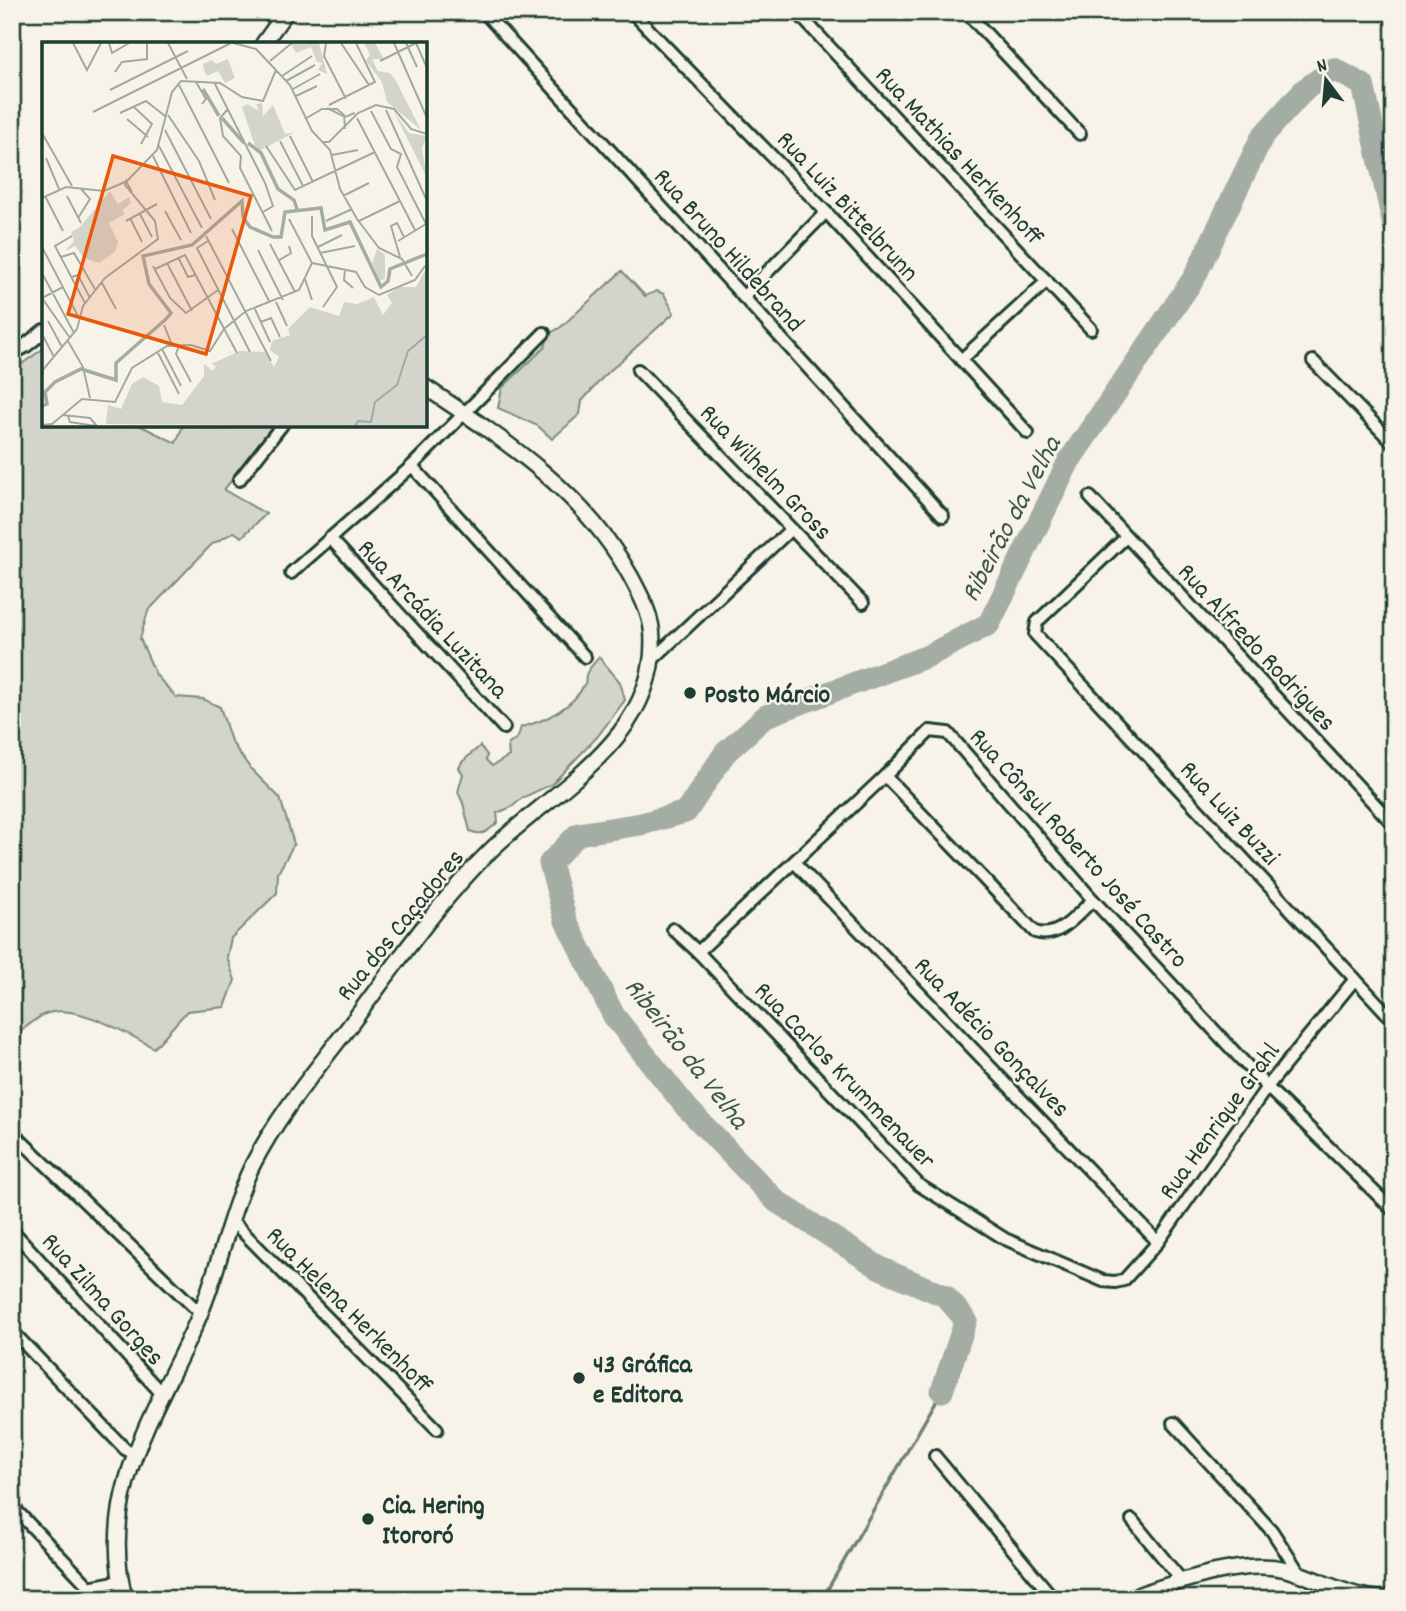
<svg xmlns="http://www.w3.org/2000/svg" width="1406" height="1611" viewBox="0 0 1406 1611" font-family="Dekko,sans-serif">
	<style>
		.green { fill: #d3d5ca; stroke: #79897f; stroke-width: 2 }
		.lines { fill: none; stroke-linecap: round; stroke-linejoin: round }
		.stream { stroke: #6f8077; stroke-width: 3.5 }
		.river { stroke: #a4ada3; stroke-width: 23 }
		.minor-casing { stroke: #1f3d34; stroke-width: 16 }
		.tertiary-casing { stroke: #1f3d34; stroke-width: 18 }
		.secondary-casing { stroke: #1f3d34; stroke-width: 19 }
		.minor { stroke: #f7f3e8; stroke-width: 10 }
		.tertiary { stroke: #f7f3e8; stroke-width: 12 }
		.secondary { stroke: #f7f3e8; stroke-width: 14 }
		.poi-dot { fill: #1f3d34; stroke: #f7f3e8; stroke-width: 2.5 }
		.labels { text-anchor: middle; stroke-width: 5; stroke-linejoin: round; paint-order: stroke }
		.street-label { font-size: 26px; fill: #1f3d34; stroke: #f7f3e8 }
		.poi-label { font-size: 26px; font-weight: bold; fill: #1f3d34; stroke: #f7f3e8; text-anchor: start }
		.water-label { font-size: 28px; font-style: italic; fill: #405950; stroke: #f7f3e8 }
		.inset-river { fill: none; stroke: #a4ada3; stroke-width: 3.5 }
		.inset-road { fill: none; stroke: #a1aaa0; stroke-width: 2 }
		.view { fill: #e8590c; fill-opacity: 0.15; stroke: #e8590c; stroke-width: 3.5 }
		.inset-edge { fill: none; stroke: #1f3d34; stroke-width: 3.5 }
	</style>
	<rect width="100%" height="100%" fill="#f7f3e8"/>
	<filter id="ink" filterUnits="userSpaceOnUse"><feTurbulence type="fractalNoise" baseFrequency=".0143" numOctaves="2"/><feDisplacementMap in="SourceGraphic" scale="14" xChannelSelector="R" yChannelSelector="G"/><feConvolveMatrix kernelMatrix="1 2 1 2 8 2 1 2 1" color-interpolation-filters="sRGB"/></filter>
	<g filter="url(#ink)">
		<g class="green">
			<path d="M 622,271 L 645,296 L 657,291 L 664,294 L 674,313 L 604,376 L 582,401 L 580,414 L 552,439 L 538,426 L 498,408 L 502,388 L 545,347 L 549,334 L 561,327 Z"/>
			<path d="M 44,348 L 44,425 L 139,425 L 176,443 L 183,425 L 274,425 L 224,490 L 266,514 L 242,537 L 234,532 L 211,545 L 148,611 L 140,639 L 156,675 L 176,697 L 203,699 L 220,707 L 231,741 L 250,768 L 280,798 L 294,844 L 278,873 L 277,893 L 231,938 L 227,957 L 235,980 L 225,1007 L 187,1011 L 154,1048 C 128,1034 72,1000 43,1015 C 32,1021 22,1031 12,1038 L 12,371 Z"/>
			<path d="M 599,657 L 620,682 L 625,700 L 597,737 L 552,784 L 522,798 L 512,807 L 497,813 L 498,822 C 488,831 483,837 470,831 L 463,803 L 458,792 L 463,774 L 459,768 L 462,762 L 480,746 L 487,755 L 486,760 L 492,766 L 509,756 L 508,745 L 518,737 L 521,727 C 543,722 574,707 584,685 C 587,681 585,680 586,675 C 588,668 595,663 599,657 Z"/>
		</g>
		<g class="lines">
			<path class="stream" d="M 822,1599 L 942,1391"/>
			<path class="river" d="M 942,1391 L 966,1320 L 945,1296 L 880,1268 L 776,1201 L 687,1108 L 614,1016 L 566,921 L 550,863 L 578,834 L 641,824 L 686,812 L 725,753 L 766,716 L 928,656 L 989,624 L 1069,461 L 1194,278 L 1262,137 L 1304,90 L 1334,69 L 1363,85 L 1394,226"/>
			<defs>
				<g id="minor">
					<path d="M 484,12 L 943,516"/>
					<path d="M 632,12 L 826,212 L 1028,433"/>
					<path d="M 797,12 L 1091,329"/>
					<path d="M 966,12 L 1080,134"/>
					<path d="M 743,297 L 826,212"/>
					<path d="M 961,360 L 1047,281"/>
					<path d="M 1313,361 L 1394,444"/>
					<path d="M 638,370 L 863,603"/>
					<path d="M 412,466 L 585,657"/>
					<path d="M 239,480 L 282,425"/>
					<path d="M 1090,497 L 1394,825"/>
					<path d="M 1126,537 L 1037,622 L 1035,634 L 1394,1021"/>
					<path d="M 330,538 L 504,728"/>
					<path d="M 291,573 L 412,466 L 544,333"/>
					<path d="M 651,661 L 791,529"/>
					<path d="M 885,776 L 1035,932 C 1059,940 1076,915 1093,900"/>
					<path d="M 794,862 L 1158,1242"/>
					<path d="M 673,929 L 698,952 L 919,1185 L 1005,1239 L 1103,1281 L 1115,1282 L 1124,1280 L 1158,1242 L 1267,1087 L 1355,979"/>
					<path d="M 698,952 L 885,776 L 930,731 L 948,733 L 1093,900 L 1267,1087 L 1394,1211"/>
					<path d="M 12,1132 L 201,1314"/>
					<path d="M 232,1221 L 437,1429"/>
					<path d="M 12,1230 L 163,1395"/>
					<path d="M 12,1331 L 125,1449 L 134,1454"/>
					<path d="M 1173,1423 L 1272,1531 L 1300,1574"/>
					<path d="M 935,1456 L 1054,1599"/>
					<path d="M 12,1506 L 101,1599"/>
					<path d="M 1132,1520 L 1182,1581"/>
					<path d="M 88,1587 L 120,1581"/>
				</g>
				<path id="tertiary" d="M 12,353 L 25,346 L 44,331"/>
				<g id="secondary">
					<path d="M 263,44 L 286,12"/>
					<path d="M 125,1599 C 98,1498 151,1420 192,1332 C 218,1278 227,1217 253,1164 C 279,1113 317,1069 351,1024 C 396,964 438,902 491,850 C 555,788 660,737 652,632 C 650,612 640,594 631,577 C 585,492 503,439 425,387"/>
					<path d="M 1126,1599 C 1169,1585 1240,1558 1284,1569 C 1320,1578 1356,1603 1394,1598"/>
				</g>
			</defs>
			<use href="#minor" class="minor-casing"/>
			<use href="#tertiary" class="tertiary-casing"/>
			<use href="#secondary" class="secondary-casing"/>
			<use href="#minor" class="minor"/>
			<use href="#tertiary" class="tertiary"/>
			<use href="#secondary" class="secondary"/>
		</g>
	</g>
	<g class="poi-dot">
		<circle cx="690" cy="693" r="7"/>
		<circle cx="579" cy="1378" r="7"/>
		<circle cx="368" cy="1519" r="7"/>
	</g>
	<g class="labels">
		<g class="street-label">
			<text transform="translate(961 155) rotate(47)" y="9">Rua Mathias Herkenhoff</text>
			<text transform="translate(849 205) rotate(47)" y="9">Rua Luiz Bittelbrunn</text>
			<text transform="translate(730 249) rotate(48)" y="9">Rua Bruno Hildebrand</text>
			<text transform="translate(767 471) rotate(46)" y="9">Rua Wilhelm Gross</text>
			<text transform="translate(434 618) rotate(47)" y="9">Rua Arcádia Luzitana</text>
			<text transform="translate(1258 646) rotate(47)" y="9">Rua Alfredo Rodrigues</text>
			<text transform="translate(1231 812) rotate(47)" y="9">Rua Luiz Buzzi</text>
			<text transform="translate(1080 847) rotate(48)" y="9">Rua Cônsul Roberto José Castro</text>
			<text transform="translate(399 924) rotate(-51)" y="9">Rua dos Caçadores</text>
			<text transform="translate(993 1036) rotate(46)" y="9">Rua Adécio Gonçalves</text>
			<text transform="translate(846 1074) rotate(46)" y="9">Rua Carlos Krummenauer</text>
			<text transform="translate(1218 1120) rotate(-54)" y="9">Rua Henrique Grahl</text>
			<text transform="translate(104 1298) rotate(48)" y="9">Rua Zilma Gorges</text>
			<text transform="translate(351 1309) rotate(45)" y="9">Rua Helena Herkenhoff</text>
		</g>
		<g class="poi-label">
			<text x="704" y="702">Posto Márcio</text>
			<text x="593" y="1372">43 Gráfica<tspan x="593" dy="30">e Editora</tspan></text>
			<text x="382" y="1513">Cia. Hering<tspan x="382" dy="30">Itororó</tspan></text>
		</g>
		<g class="water-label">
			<text transform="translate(1009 518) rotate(-62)" y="10">Ribeirão da Velha</text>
			<text transform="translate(688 1052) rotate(52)" y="10">Ribeirão da Velha</text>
		</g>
	</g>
	<g transform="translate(42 42)">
		<rect width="385" height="385" fill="#f7f3e8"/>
		<path d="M 263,1 L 277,1 L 285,32 L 276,28 L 280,21 L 275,20 L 269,5 L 254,11 L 249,2 ZM 322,1 L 333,1 L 342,17 L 330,17 L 336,29 L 348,31 L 354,39 L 379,88 L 345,60 L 340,40 L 324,19 L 328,12 ZM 186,17 L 193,36 L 183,41 L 176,29 L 165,34 L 162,28 L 161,22 L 170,18 L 174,22 ZM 220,61 L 221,74 L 231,63 L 243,92 L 253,90 L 215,110 L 200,65 L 205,62 L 217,69 L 214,62 ZM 352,70 L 367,91 L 385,94 L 380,106 L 385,136 ZM 68,149 L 76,162 L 87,155 L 89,161 L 80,169 L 83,172 L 67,181 L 76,200 L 73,210 L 57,221 L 42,216 L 33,204 L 23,209 L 32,199 L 29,190 L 38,185 ZM 335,207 L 343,213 L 343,236 L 338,239 L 330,221 ZM 385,225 L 385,384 L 64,382 L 66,363 L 79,367 L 90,342 L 101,335 L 117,344 L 120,360 L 140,363 L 162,334 L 162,322 L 171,329 L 174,324 L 169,322 L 198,309 L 223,310 L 232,325 L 237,315 L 228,308 L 230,299 L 248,293 L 246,287 L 268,265 L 297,274 L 302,260 L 315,262 L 332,255 L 341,273 L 350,261 L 345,253 L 357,245 L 374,245 Z" fill="#d3d5ca"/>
		<path class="inset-river" d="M 161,47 L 177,74M 180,76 L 202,101M 206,101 L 219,111 L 236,147 L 252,158 L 256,170M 124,277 L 129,271 L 107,242 L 101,214 L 150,203 L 200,159 L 201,175 L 208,185 L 231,195 L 239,195 L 243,170 L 279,166 L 283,188 L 308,180 L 339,245 L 346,239 L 348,227 L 385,212M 0,364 L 5,362 L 3,350 L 13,340 L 39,327 L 74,338 L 74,321 L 124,277"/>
		<path class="inset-road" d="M 31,1 L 45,28 L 59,1M 67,1 L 70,11 L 87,1M 126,1 L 145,37M 191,1 L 214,7 L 248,43 L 270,89 L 288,108 L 298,147 L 315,177 L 337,206 L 360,217 L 370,234M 284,1 L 282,14 L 304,57M 299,1 L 327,43M 352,1 L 385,76M 364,1 L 375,25M 374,1 L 385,26M 228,19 L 250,1M 338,19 L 374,1M 73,30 L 80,20 L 105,17 L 105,1M 240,34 L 270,14M 244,39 L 273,23M 154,40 L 164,57 L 160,62M 172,40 L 223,141 L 231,164 L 221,170M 136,41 L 187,141M 251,47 L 278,32M 68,48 L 146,9M 254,54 L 275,44M 287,63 L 333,40 L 314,1M 92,65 L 110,82 L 99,102M 285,66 L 303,75 L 313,71M 186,67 L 178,76 L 181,94 L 199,114 L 198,126 L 230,189M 344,68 L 385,159M 329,69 L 349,107 L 359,112 L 355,125 L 384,182M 51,70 L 189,1M 78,71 L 104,59 L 123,74M 126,73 L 157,119 L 173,158M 315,76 L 373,188M 85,77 L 106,95M 263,77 L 280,67 L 295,67 L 302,73 L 303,87M 123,88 L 169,177M 0,91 L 30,144M 248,94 L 271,140M 238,99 L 261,144M 281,100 L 287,100 L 316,71 L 334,63 L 352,67 L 369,87 L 385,92M 117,104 L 160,186M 224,104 L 253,148 L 333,110M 290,113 L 316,108M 111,114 L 149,191M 4,116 L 17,147M 85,139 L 115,108 L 130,50 L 139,39 L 178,41 L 200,55 L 221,59 L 234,28M 3,154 L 21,189M 25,154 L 39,181M 301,154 L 327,141M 0,156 L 24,145 L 62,149 L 83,140M 123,169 L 139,198M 98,172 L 110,195M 270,174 L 270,194 L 295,245 L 281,265M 36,176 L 48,157 L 39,147M 88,176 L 100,200M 247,177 L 270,221M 84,179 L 115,162M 284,179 L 310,167M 317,179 L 358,159M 190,187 L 227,259M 30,194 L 13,204 L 43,261M 164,194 L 229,319M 166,199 L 155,206 L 208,310M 356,199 L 384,182M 228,202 L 253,250M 0,205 L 37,276M 276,205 L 300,193M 216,208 L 241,258M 278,211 L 313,204M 19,215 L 32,211 L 54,249M 136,215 L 146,235 L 153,233M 358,215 L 349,184 L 355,181 L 362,195M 236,219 L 249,211 L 247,204M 125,221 L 150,269M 111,224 L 128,256 L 144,271 L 176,248M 113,227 L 143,213 L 195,311M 303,228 L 302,238 L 311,246M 0,231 L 32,291M 30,235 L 36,233 L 48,256M 263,237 L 270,258M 60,241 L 74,267M 0,256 L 28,296M 0,256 L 21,245M 234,260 L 245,284M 212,265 L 228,300M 6,279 L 20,305M 219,280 L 229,276 L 238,295M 122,283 L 130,303M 0,292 L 12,315M 26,299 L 41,325 L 48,356M 137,304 L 134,312 L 149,340M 120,307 L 139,344M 116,311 L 137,352M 0,329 L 35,287 L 41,264 L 63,236 L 116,197 L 113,179 L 83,143 L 84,139 L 90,150M 21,373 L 48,376 L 55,384M 26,374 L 28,380 L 54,384M 0,383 L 10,382 L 40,357 L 73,360 L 90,326 L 125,304 L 149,303 L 168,309 L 182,287 L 204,269 L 257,248 L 270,221 L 314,230 L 323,245 L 337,253 L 373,238 L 383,224M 313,384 L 316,379 L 329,380 L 333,360 L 355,343 L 366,309 L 385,293"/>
		<path class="view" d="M 71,114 L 209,154 L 164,312 L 26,272 Z"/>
		<rect width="385" height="385" class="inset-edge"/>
	</g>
	<rect width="1406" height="1611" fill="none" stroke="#f7f3e8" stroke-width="42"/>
	<rect x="21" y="21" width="1364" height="1569" fill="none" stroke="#1f3d34" stroke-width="2.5" filter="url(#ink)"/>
	<g transform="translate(1326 80) rotate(344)" stroke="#f7f3e8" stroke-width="5" paint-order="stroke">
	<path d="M0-5L12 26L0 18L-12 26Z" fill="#1f3d34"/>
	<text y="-10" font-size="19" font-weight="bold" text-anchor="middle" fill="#1f3d34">N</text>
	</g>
</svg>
